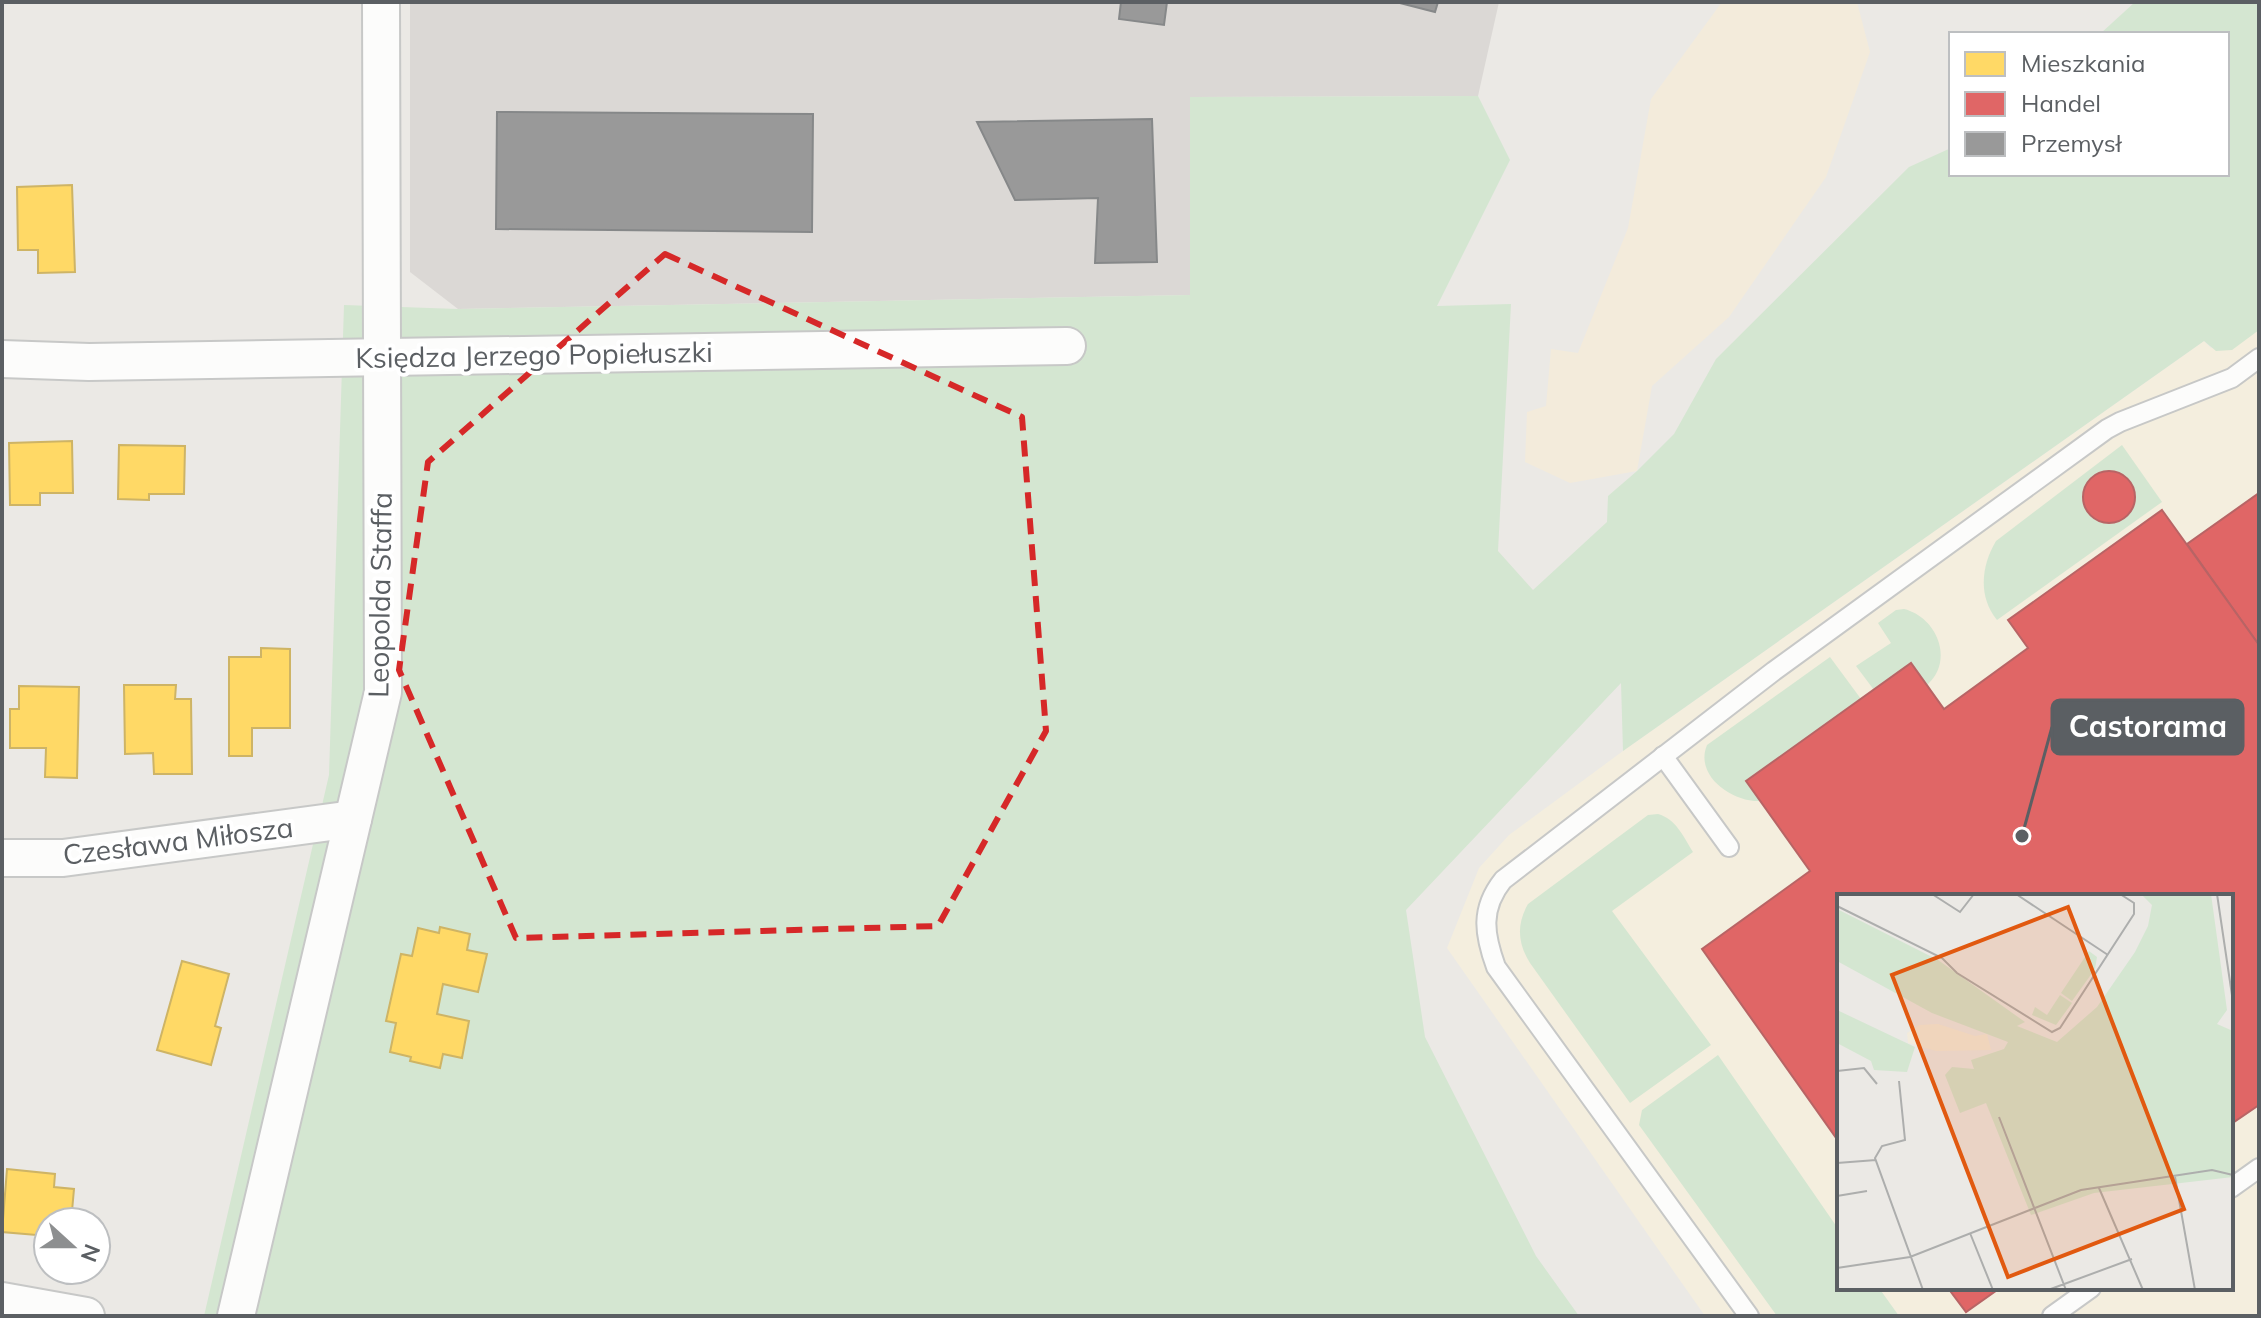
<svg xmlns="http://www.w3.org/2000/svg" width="2261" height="1318" viewBox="0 0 2261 1318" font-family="Mulish,sans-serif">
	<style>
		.commercial { fill: #f4eede; fill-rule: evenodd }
		.industrial { fill: #dbd8d5 }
		.green { fill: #d4e6d1 }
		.sand { fill: #f3ebdb }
		.homes { fill: #ffd966; stroke: #ceb465; stroke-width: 2 }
		.shops { fill: #e06666; stroke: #b86465; stroke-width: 2 }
		.industry { fill: #999; stroke: #868889; stroke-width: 2 }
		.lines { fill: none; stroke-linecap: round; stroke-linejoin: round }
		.service-casing { stroke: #c7c8c7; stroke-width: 22 }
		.minor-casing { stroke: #c7c8c7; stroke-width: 40 }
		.service { stroke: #fcfcfb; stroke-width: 18 }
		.minor { stroke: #fcfcfb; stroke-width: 36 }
		.marked { fill: none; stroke: #d62828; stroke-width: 6; stroke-dasharray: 16 10; stroke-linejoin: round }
		.labels { text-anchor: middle; stroke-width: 8; stroke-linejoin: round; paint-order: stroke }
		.street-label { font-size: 28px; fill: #5b5f63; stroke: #fff }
		.inset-road { fill: none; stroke: #adaead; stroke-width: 2 }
		.view { fill: #e15910; fill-opacity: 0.15; stroke: #e15910; stroke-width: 4 }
		.inset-edge { fill: none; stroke: #5b5f63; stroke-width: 4 }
		.leader { fill: none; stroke: #5b5f63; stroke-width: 3 }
		.callout-dot { fill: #5b5f63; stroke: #fff; stroke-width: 3 }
		.callout { fill: #5b5f63; stroke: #5b5f63; stroke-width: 3 }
		.callout-label { font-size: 30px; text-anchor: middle; font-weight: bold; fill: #fff }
	</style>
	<rect width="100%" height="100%" fill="#ebe9e5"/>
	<path class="commercial" d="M 2259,323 L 2259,1316 L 1705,1316 L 1447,948 L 1479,868 L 1509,835 L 1623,751 L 2204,341 L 2211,348 ZM 1839,896 L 2231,896 L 2231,1288 L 1839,1288 Z"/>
	<path class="industrial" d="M 410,2 L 1499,2 L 1478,96 L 1190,97 L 1190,295 L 458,309 L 410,272 Z"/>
	<g class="green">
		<path d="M 2135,2 L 2259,2 L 2259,330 L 2232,350 L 2216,351 L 2204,341 L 1623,751 L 1621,683 L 1406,910 L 1425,1037 L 1536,1256 L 1579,1316 L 204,1316 L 329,775 L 344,305 L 458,309 L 1190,295 L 1190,97 L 1478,96 L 1510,160 L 1437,306 L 1511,304 L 1498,551 L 1533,590 L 1607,522 L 1608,496 L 1637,471 L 1674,434 L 1716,359 L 1909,167 L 1951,148 L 1951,174 L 2227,174 L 2227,34 L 2100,34 Z"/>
		<path d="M 2122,445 L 2162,502 L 1997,620 C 1978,597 1981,566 1996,541 Z"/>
		<path d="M 1904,609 C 1937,617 1955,661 1927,685 L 1911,663 L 1874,690 L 1856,666 L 1891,643 L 1878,623 L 1896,610 Z"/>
		<path d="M 1830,657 L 1861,699 L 1761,801 C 1733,803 1694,776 1707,745 Z"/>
		<path d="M 1658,814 C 1676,819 1683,836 1693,852 L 1612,911 L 1711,1045 L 1630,1103 L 1530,963 C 1518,944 1516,925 1528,904 L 1648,815 Z"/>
		<path d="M 1718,1055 L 1839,1230 L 1839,1288 L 1879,1288 L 1899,1316 L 1777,1316 L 1639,1125 L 1642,1110 Z"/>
	</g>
	<path class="sand" d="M 1722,2 L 1857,2 L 1870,52 L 1826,177 L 1729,317 L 1652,386 L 1637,471 L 1570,483 L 1525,462 L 1527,412 L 1546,406 L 1551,349 L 1578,353 L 1628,228 L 1651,99 Z"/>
	<g class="homes">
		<path d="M 72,185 L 75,272 L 38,273 L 38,250 L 18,250 L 17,187 Z"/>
		<path d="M 72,441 L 73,493 L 40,493 L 40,505 L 10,505 L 9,443 Z"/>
		<path d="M 119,445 L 185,446 L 184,494 L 149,494 L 149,500 L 118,499 Z"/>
		<path d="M 261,648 L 290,649 L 290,728 L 252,728 L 252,756 L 229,756 L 229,657 L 261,657 Z"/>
		<path d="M 124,685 L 176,685 L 175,699 L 191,699 L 192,774 L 154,774 L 153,753 L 125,754 Z"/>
		<path d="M 19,686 L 79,687 L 77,778 L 45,777 L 46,748 L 10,748 L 10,709 L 19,709 Z"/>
		<path d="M 440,927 L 470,934 L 467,950 L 487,954 L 478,992 L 443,984 L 437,1014 L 469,1021 L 462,1058 L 443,1054 L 440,1068 L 410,1061 L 411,1057 L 390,1052 L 396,1023 L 386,1021 L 401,954 L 412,956 L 418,928 L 439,933 Z"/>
		<path d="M 182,961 L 229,974 L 215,1026 L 221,1028 L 211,1065 L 157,1050 Z"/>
		<path d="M 7,1169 L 55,1174 L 54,1187 L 74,1189 L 71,1222 L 48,1222 L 48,1236 L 2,1232 Z"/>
	</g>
	<g class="shops">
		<circle cx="2109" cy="497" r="26"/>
		<path d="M 2259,493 L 2259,645 L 2187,544 Z"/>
		<path d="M 2162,510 L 2259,645 L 2259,1105 L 2231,1124 L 2231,896 L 1839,896 L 1839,1142 L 1702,949 L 1810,871 L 1746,781 L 1911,663 L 1944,709 L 2028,648 L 2008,620 Z"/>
		<path d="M 1948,1288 L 2000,1288 L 1966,1312 Z"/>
	</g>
	<g class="industry">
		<path d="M 1121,2 L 1167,2 L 1164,25 L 1119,19 Z"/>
		<path d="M 1396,2 L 1438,2 L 1435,12 Z"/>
		<path d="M 497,112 L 813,114 L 812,232 L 496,229 Z"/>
		<path d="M 1152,119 L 1157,262 L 1095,263 L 1098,198 L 1015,200 L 977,122 Z"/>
	</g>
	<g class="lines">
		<defs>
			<g id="service">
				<path d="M 1663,756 L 1729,847"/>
				<path d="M 2231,1188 L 2259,1168"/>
				<path d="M 1749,1316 L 1496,967 C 1484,934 1480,909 1503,880 L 1774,671 L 2107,429 L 2120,422 L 2232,378 L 2259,358"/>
				<path d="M 2052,1316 L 2091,1288"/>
			</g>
			<g id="minor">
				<path d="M 2,359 L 89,362 L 1067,346"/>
				<path d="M 2,858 L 63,858 L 353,819"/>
				<path d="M 2,1301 L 86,1316"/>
				<path d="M 236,1316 L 383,692 L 381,2"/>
			</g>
		</defs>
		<use href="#service" class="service-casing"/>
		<use href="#minor" class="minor-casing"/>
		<use href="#service" class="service"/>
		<use href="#minor" class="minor"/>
	</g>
	<path class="marked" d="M 665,254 L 1022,417 L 1046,731 L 938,926 L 516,938 L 399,670 L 428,462 Z"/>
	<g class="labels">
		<g class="street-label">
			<text transform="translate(534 355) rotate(-1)" y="10">Księdza Jerzego Popiełuszki</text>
			<text transform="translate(380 595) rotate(-89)" y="10">Leopolda Staffa</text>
			<text transform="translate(178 841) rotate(-7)" y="10">Czesława Miłosza</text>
		</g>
	</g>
	<g transform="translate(1837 894)">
		<rect width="396" height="396" fill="#ebe9e5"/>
		<path d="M 304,0 L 374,0 L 390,116 L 380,130 L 396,137 L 396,283 L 257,299 L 194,321 L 149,209 L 123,219 L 108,181 L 115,173 L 137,175 L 134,166 L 167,155 L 171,148 L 95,119 L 0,67 L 0,15 L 101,66 L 188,128 L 180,132 L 220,148 L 260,113 L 298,58 L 311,32 L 315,11 ZM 252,57 L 260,63 L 258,75 L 235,107 L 224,99 ZM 223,101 L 235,109 L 219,131 L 195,121 L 198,113 L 210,121 ZM 0,116 L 78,153 L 70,178 L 37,176 L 34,167 L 0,149 Z" fill="#d4e6d1"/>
		<path d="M 101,130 L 138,142 L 150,140 L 154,156 L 99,157 L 71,149 L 70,139 L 82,131 Z" fill="#f3ebdb"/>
		<path class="inset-road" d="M 95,0 L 123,18 L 137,0M 179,0 L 271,61M 380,0 L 396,108M 0,12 L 105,64 L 120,79 L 215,138 L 223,134 L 297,20 L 297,9 L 283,0M 0,177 L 27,174 L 40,190M 62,187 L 68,246 L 45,252 L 38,264 L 86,396M 162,223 L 229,396M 0,269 L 39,266M 338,283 L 358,396M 262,294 L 306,396M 0,302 L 30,297M 133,339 L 156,396M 0,374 L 73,363 L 244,296 L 375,276 L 396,281M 211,396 L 295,365"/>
		<path class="view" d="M 231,13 L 347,315 L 171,383 L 55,81 Z"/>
		<rect width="396" height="396" class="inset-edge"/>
	</g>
	<path class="leader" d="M2022 836L2052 727"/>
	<circle class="callout-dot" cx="2022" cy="836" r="8"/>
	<rect class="callout" x="2052" y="700" width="191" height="54" rx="8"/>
	<g class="callout-label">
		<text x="2148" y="737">Castorama</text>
	</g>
	<rect width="2261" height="1318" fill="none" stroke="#5b5f63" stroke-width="8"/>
	<rect x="1949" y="32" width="280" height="144" fill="#ffffff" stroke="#bdbfc1" stroke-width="2"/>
	<rect x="1965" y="52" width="40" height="24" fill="#ffd966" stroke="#bdbfc1" stroke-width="2"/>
	<text x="2021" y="72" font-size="24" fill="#5b5f63">Mieszkania</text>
	<rect x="1965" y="92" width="40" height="24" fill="#e06666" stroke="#bdbfc1" stroke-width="2"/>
	<text x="2021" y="112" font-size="24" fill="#5b5f63">Handel</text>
	<rect x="1965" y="132" width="40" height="24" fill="#999999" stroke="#bdbfc1" stroke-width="2"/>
	<text x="2021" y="152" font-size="24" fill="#5b5f63">Przemysł</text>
	<g transform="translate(72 1246) rotate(111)"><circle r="38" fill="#ffffff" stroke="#bdbfc1" stroke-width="2"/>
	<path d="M0-6L14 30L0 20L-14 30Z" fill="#8d8f90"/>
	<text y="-12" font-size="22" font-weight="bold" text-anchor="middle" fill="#5b5f63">N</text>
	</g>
</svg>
